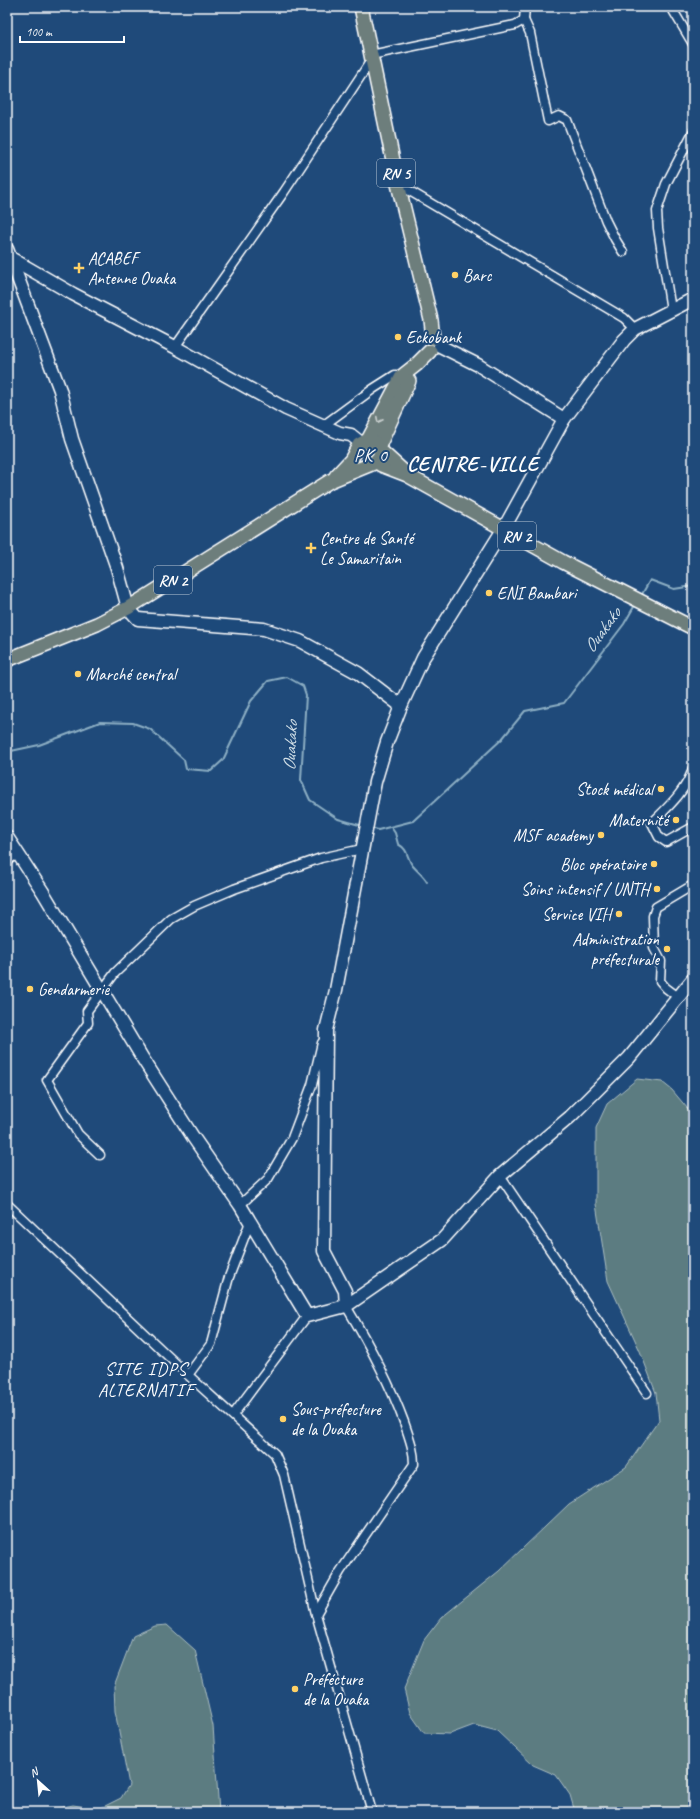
<svg xmlns="http://www.w3.org/2000/svg" width="700" height="1819" viewBox="0 0 700 1819" font-family="Caveat,sans-serif">
	<style>
		.green { fill: #5b7c81; stroke: #adbec0 }
		.lines { fill: none; stroke-linecap: round; stroke-linejoin: round }
		.stream { stroke: #8dafc4; stroke-width: 2 }
		.street-casing { stroke: #fff; stroke-width: 11 }
		.secondary-casing { stroke: #fff; stroke-width: 15 }
		.primary-casing { stroke: #fff; stroke-width: 16 }
		.street { stroke: #1f4a7a; stroke-width: 8 }
		.secondary { stroke: #1f4a7a; stroke-width: 12 }
		.primary { stroke: #6d7e7c; stroke-width: 13 }
		.oneway { stroke: #ccd2d1 }
		.poi-dot { fill: #ffd166; stroke: #1f4a7a; stroke-width: 1.5 }
		.labels { text-anchor: middle; stroke-width: 4; stroke-linejoin: round; paint-order: stroke }
		.shield { fill: #1f4a7a; stroke: #bcc9d7; stroke-width: 1 }
		.shield-label { font-size: 16px; font-weight: bold; fill: #fff }
		.poi-label { font-size: 17px; fill: #fff; stroke: #1f4a7a; text-anchor: start }
		.neighbourhood-label { font-size: 18px; letter-spacing: 1px; fill: #fff; stroke: #1f4a7a }
		.water-label { font-size: 18px; font-style: italic; fill: #d0dee6; stroke: #1f4a7a }
		.district-label { font-size: 21px; font-weight: bold; letter-spacing: 1px; fill: #fff; stroke: #1f4a7a }
	</style>
	<rect width="100%" height="100%" fill="#1f4a7a"/>
	<filter id="ink" filterUnits="userSpaceOnUse"><feTurbulence type="fractalNoise" baseFrequency=".025" numOctaves="2"/><feDisplacementMap in="SourceGraphic" scale="8" xChannelSelector="R" yChannelSelector="G"/><feConvolveMatrix kernelMatrix="1 2 1 2 8 2 1 2 1" color-interpolation-filters="sRGB"/></filter>
	<g filter="url(#ink)">
		<g class="green">
			<path d="M 637,1079 L 662,1082 L 672,1090 L 693,1115 L 693,1812 L 575,1812 L 570,1795 L 556,1775 L 533,1765 L 497,1731 L 474,1725 L 450,1734 L 424,1733 L 410,1713 L 404,1689 L 424,1640 L 441,1618 L 499,1571 L 569,1504 L 626,1467 L 659,1420 L 656,1393 L 640,1351 L 608,1281 L 596,1204 L 596,1128 L 607,1104 Z"/>
			<path d="M 167,1625 L 195,1650 L 213,1726 L 219,1812 L 42,1812 L 73,1805 L 99,1809 L 121,1798 L 129,1785 L 115,1711 L 114,1686 L 133,1636 L 155,1626 Z"/>
		</g>
		<g class="lines">
			<g class="stream">
				<path d="M 641,596 L 650,580 L 674,589 L 693,586"/>
				<path d="M 7,753 L 11,751 L 39,745 L 100,722 L 133,723 L 150,729 L 184,760 L 186,769 L 211,771 L 223,760 L 251,701 L 268,681 L 287,677 L 303,686 L 306,695 L 301,780 L 310,800 L 338,819 L 363,826"/>
				<path d="M 391,827 L 395,833 L 398,844 C 409,850 406,856 412,865 C 417,871 423,875 427,882"/>
				<path d="M 371,828 L 378,830 L 413,821 L 502,739 L 525,711 L 564,703 L 624,624 L 635,605"/>
			</g>
			<defs>
				<g id="street">
					<path d="M 671,7 L 693,44"/>
					<path d="M 524,20 L 530,33 L 548,121 L 559,116 L 567,120 L 606,221 L 615,239 L 623,252"/>
					<path d="M 371,55 L 515,25 L 524,20 L 525,7"/>
					<path d="M 398,184 L 624,318 L 635,329"/>
					<path d="M 671,310 L 658,228 L 657,211 L 666,184 L 693,132"/>
					<path d="M 175,347 L 284,192 L 372,59"/>
					<path d="M 324,425 L 373,389 L 395,375 L 405,377"/>
					<path d="M 693,768 C 687,790 668,807 652,823 L 659,837 L 666,842 L 693,827"/>
					<path d="M 7,861 L 17,854"/>
					<path d="M 678,997 L 666,988 L 660,981 L 661,961 L 654,948 L 653,916 L 656,907 L 693,885"/>
					<path d="M 100,1155 L 78,1134 L 47,1080 L 88,1023 L 87,1011 L 115,973 L 171,919 L 194,906 L 234,889 L 321,858 L 362,849"/>
					<path d="M 500,1176 L 647,1393"/>
					<path d="M 7,1204 L 188,1375 L 275,1454 L 284,1475 L 316,1614 L 372,1812"/>
					<path d="M 240,1205 L 268,1179 L 292,1138 L 312,1085 L 322,1043"/>
					<path d="M 188,1375 L 211,1344 L 229,1277 L 250,1222"/>
					<path d="M 233,1415 L 307,1316"/>
					<path d="M 316,1614 L 340,1572 L 414,1464 C 414,1449 409,1437 404,1422 C 389,1381 369,1344 346,1306"/>
				</g>
				<g id="secondary">
					<path d="M 7,249 L 60,390 L 72,439 L 117,568 L 128,608 L 138,619 L 264,629 L 300,641 L 358,673 L 401,706"/>
					<path d="M 7,256 L 73,294 L 175,347 L 286,409 L 340,433 L 351,435 L 361,443"/>
					<path d="M 440,346 L 478,365 L 564,419"/>
					<path d="M 7,837 L 43,892 L 143,1059 L 193,1137 L 240,1205 L 307,1316 L 346,1306 L 442,1240 L 500,1176 L 570,1117 L 629,1058 L 693,979"/>
					<path d="M 346,1306 L 345,1291 L 324,1251 L 326,1030 L 336,990 L 375,782 L 387,742 L 401,706 L 423,658 L 504,528 L 564,419 L 624,340 L 635,329 L 693,299"/>
				</g>
				<g id="primary">
					<path d="M 361,7 L 398,184 L 431,320 L 433,338"/>
					<path d="M 368,440 L 402,376 L 416,365 L 430,351"/>
					<path d="M 379,446 L 409,381"/>
					<path d="M 376,461 L 381,465 L 407,475 L 563,562 L 693,628"/>
					<path d="M 336,476 L 351,460 L 359,445 L 368,440 L 377,444 L 380,450 L 402,470"/>
					<path d="M 7,660 L 97,624 L 128,608 L 330,481 L 374,463 L 380,456 L 380,450"/>
				</g>
			</defs>
			<use href="#street" class="street-casing"/>
			<use href="#secondary" class="secondary-casing"/>
			<use href="#primary" class="primary-casing"/>
			<use href="#street" class="street"/>
			<use href="#secondary" class="secondary"/>
			<use href="#primary" class="primary"/>
		</g>
		<defs><path id="oneway-chevron" d="M-2-3.5L2.5 0L-2 3.5" fill="none" stroke-width="1.6" stroke-linecap="round" stroke-linejoin="round"/></defs>
		<use class="oneway" href="#oneway-chevron" transform="translate(379 420) rotate(117)"/>
	</g>
	<g class="poi-dot">
		<path d="M77 262h4v4h4v4h-4v4h-4v-4h-4v-4h4z"/>
		<circle cx="455" cy="275" r="4"/>
		<circle cx="398" cy="337" r="4"/>
		<path d="M309 542h4v4h4v4h-4v4h-4v-4h-4v-4h4z"/>
		<circle cx="489" cy="593" r="4"/>
		<circle cx="78" cy="674" r="4"/>
		<circle cx="661" cy="789" r="4"/>
		<circle cx="676" cy="820" r="4"/>
		<circle cx="601" cy="835" r="4"/>
		<circle cx="654" cy="864" r="4"/>
		<circle cx="657" cy="889" r="4"/>
		<circle cx="619" cy="914" r="4"/>
		<circle cx="667" cy="949" r="4"/>
		<circle cx="30" cy="989" r="4"/>
		<circle cx="283" cy="1419" r="4"/>
		<circle cx="295" cy="1689" r="4"/>
	</g>
	<g class="labels">
		<g class="shield">
			<rect x="377" y="159" width="38" height="28" rx="3"/>
			<rect x="498" y="522" width="38" height="28" rx="3"/>
			<rect x="154" y="566" width="38" height="28" rx="3"/>
		</g>
		<g class="shield-label">
			<text x="396" y="179">RN 5</text>
			<text x="517" y="542">RN 2</text>
			<text x="173" y="586">RN 2</text>
		</g>
		<g class="poi-label">
			<text x="88" y="264">ACABEF<tspan x="88" dy="20">Antenne Ouaka</tspan></text>
			<text x="463" y="281">Barc</text>
			<text x="406" y="343">Eckobank</text>
			<text x="320" y="544">Centre de Santé<tspan x="320" dy="20">Le Samaritain</tspan></text>
			<text x="497" y="599">ENI Bambari</text>
			<text x="86" y="680">Marché central</text>
			<text x="653" y="795" text-anchor="end">Stock médical</text>
			<text x="668" y="826" text-anchor="end">Maternité</text>
			<text x="593" y="841" text-anchor="end">MSF academy</text>
			<text x="646" y="870" text-anchor="end">Bloc opératoire</text>
			<text x="649" y="895" text-anchor="end">Soins intensif / UNTH</text>
			<text x="611" y="920" text-anchor="end">Service VIH</text>
			<text x="659" y="945" text-anchor="end">Administration<tspan x="659" dy="20">préfecturale</tspan></text>
			<text x="38" y="995">Gendarmerie</text>
			<text x="291" y="1415">Sous-préfecture<tspan x="291" dy="20">de la Ouaka</tspan></text>
			<text x="303" y="1685">Préfécture<tspan x="303" dy="20">de la Ouaka</tspan></text>
		</g>
		<g class="neighbourhood-label">
			<text x="371" y="461">PK 0</text>
			<text x="146" y="1375">SITE IDPS<tspan x="146" dy="21">ALTERNATIF</tspan></text>
		</g>
		<g class="water-label">
			<text transform="translate(602 630) rotate(-54)" y="6">Ouakako</text>
			<text transform="translate(290 746) rotate(-87)" y="6">Ouakako</text>
		</g>
		<g class="district-label">
			<text x="473" y="471">CENTRE-VILLE</text>
		</g>
	</g>
	<rect width="700" height="1819" fill="none" stroke="#1f4a7a" stroke-width="24"/>
	<rect x="12" y="12" width="676" height="1795" fill="none" stroke="#fff" stroke-width="1.5" filter="url(#ink)"/>
	<g transform="translate(38 1781) rotate(333)" stroke="#1f4a7a" stroke-width="3" paint-order="stroke">
	<path d="M0-3L7 15L0 10L-7 15Z" fill="#ffffff"/>
	<text y="-6" font-size="11" font-weight="bold" text-anchor="middle" fill="#ffffff">N</text>
	</g>
	<path d="M20 36v6h104v-6" fill="none" stroke="#ffffff" stroke-width="2"/>
	<text x="26" y="36" font-size="12" fill="#ffffff" stroke="#1f4a7a" stroke-width="3" paint-order="stroke">100 m</text>
</svg>
